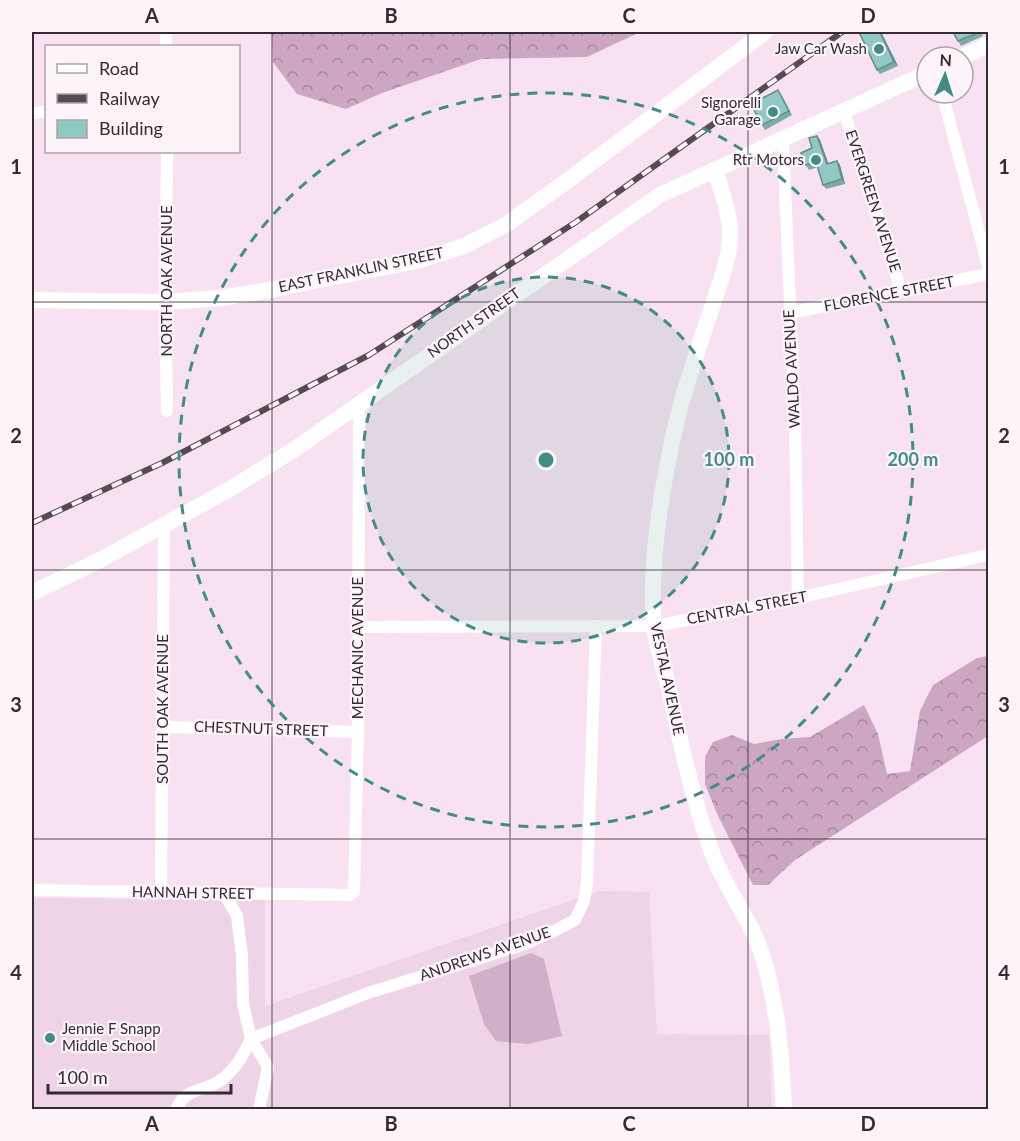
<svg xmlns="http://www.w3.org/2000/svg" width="1020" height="1141" viewBox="0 0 1020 1141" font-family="Lato,sans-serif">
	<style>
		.built { fill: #efd4e7 }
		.forest { fill: url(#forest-crowns) }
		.pitch { fill: #d0b0c7 }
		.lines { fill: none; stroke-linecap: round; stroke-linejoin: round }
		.minor { stroke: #fff; stroke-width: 12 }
		.tertiary { stroke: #fff; stroke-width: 16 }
		.rail-casing { stroke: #564b53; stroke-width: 6 }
		.rail { stroke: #fdf4fa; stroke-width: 4; stroke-dasharray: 11; stroke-linecap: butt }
		.wall { fill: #7caca8 }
		.shaded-wall { fill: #658c88 }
		.building { fill: #90c8c3; stroke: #658c88; stroke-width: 1.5 }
		.grid { fill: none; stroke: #342c32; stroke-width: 1.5; stroke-opacity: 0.55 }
		.ring { fill: none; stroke: #448b86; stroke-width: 3; stroke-dasharray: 10 8 }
		.poi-dot { fill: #448b86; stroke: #fdf4fa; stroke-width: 2 }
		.labels { text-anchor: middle; stroke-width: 4.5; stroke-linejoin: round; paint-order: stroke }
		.poi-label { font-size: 15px; fill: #342c32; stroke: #fdf4fa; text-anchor: end }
		.street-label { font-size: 15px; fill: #342c32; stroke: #fdf4fa }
		.centre { fill: #448b86; stroke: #fdf4fa; stroke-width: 3 }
		.ring-label { font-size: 18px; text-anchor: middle; font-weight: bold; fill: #448b86; stroke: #fdf4fa; stroke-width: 4.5; stroke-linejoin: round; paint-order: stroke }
		.neatline { fill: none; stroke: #342c32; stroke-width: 2 }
		.grid-label { font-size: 20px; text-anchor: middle; font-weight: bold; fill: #342c32 }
	</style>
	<defs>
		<pattern id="forest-crowns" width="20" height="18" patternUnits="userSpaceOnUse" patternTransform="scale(1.5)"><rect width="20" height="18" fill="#cda6c2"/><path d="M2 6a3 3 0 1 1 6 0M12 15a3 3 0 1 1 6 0" fill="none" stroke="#a7879e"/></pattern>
	</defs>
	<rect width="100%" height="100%" fill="#f8e2f1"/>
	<path class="built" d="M 599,891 L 649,892 L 657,1034 L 769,1035 L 772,1109 L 32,1110 L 32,898 L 265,900 L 265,1006 Z"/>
	<g class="forest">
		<path d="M 272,32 L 640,32 L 587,57 L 481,59 L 382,93 L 346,109 L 297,94 L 273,62 Z"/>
		<path d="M 988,656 L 988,736 L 795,860 L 768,885 L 753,885 L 718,816 L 705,784 L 705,757 L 713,742 L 732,735 L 754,744 L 782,739 L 810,737 L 864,705 L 878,734 L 887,774 L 910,771 L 920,711 L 933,685 L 977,658 Z"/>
	</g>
	<path class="pitch" d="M 531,953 L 544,959 L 562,1036 L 528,1044 L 496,1041 L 484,1024 L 469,976 Z"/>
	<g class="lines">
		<g class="minor">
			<path d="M 166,32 L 166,46"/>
			<path d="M 942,93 L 988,266"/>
			<path d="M 844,111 L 901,291"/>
			<path d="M 32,113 L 46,112"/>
			<path d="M 783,140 L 795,422 L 798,598"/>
			<path d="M 167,152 L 165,302 L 167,411"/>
			<path d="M 789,313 L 988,274"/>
			<path d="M 358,627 L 655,626 L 798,598 L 988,555"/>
			<path d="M 164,727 L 358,732"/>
			<path d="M 32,890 L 350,895 L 354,892 L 358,732 L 359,404"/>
			<path d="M 161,892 L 164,525"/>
			<path d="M 224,893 L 237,916 L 242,956 L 243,1004 L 251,1039 L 268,1067 L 259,1110"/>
			<path d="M 251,1039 L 368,993 L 522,945 L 554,931 L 575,920 L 584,901 L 587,883 L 596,626"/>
			<path d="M 176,1110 C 185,1086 206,1092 221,1080 C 236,1069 243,1055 251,1039"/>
		</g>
		<g class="tertiary">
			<path d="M 962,57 L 988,45"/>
			<path d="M 715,170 C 721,190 729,210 730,231 C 731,253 722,277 715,298 C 702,339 686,381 676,424 C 662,485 651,549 653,613 C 654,638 663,664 669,689 C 681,744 693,802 713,855 C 726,890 751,919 762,955 C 779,1007 781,1056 784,1110"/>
			<path d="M 32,300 L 165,302 L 220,298 L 258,292 L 421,260 L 464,246 L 507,224 L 567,181 L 765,32"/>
			<path d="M 32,593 L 100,560 L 228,490 L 292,451 L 660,195 L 927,73"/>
		</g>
		<defs>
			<path id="rail" d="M 32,523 L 162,463 L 369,355 L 576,222 L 842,32"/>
		</defs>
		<use href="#rail" class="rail-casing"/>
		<use href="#rail" class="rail"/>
	</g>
	<g class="wall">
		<path d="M 859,32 L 881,32 L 898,66 L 880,74 L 877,70 Z"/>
		<path d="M 953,32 L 981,32 L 983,36 L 961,46 Z"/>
		<path d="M 781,94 L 792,115 L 765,130 L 762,125 Z"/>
		<path d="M 817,136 L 820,140 L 828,164 L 837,161 L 840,165 L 845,184 L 826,189 L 823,185 L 818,167 L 809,170 L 806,165 Z"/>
	</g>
	<g class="shaded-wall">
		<path d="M 880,32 L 881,32 L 898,66 L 894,62 Z"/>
		<path d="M 817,136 L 820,140 L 830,168 L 827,164 Z"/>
		<path d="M 837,161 L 840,165 L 845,184 L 842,179 Z"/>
	</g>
	<g class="building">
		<path d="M 859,32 L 880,32 L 894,62 L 877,70 Z"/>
		<path d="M 953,32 L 980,32 L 958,41 Z"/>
		<path d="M 778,90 L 789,111 L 762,125 L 751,104 Z"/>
		<path d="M 817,136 L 827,164 L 837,161 L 842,179 L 823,185 L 816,162 L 806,165 L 801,153 L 812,148 L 809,138 Z"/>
	</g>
	<path class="grid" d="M 272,32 L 272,1110M 510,32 L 510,1110M 748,32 L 748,1110M 32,302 L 988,302M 32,570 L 988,570M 32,839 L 988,839"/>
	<circle cx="546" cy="460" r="183" fill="#448b86" fill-opacity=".12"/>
	<g class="ring">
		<circle cx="546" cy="460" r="183"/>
		<circle cx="546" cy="460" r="367"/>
	</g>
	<g class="poi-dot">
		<circle cx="879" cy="49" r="6"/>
		<circle cx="773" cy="112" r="6"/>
		<circle cx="816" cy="160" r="6"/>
		<circle cx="50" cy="1038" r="6"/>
	</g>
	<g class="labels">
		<g class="poi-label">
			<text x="867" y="54">Jaw Car Wash</text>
			<text x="761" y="108">Signorelli<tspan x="761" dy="17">Garage</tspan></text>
			<text x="804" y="165">Rtr Motors</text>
			<text x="62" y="1034" text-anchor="start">Jennie F Snapp<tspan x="62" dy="17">Middle School</tspan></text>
		</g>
		<g class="street-label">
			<text transform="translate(873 201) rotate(72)" y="5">EVERGREEN AVENUE</text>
			<text transform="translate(361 270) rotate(-12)" y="5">EAST FRANKLIN STREET</text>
			<text transform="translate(167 281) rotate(-90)" y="5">NORTH OAK AVENUE</text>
			<text transform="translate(889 294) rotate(-11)" y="5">FLORENCE STREET</text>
			<text transform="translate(474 323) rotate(-35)" y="5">NORTH STREET</text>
			<text transform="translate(792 369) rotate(-93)" y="5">WALDO AVENUE</text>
			<text transform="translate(747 608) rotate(-11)" y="5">CENTRAL STREET</text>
			<text transform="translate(358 648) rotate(-90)" y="5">MECHANIC AVENUE</text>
			<text transform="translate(667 679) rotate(78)" y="5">VESTAL AVENUE</text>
			<text transform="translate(163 709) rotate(-90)" y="5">SOUTH OAK AVENUE</text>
			<text transform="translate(261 729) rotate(2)" y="5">CHESTNUT STREET</text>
			<text transform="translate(193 893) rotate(1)" y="5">HANNAH STREET</text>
			<text transform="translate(485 954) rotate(-19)" y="5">ANDREWS AVENUE</text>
		</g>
	</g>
	<circle cx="546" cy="460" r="9" class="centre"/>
	<g class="ring-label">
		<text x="729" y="466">100 m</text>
		<text x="913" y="466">200 m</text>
	</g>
	<rect width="1020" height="1141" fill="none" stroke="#fdf4fa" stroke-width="66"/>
	<rect x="45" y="45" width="195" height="108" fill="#fdf4fa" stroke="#ada4aa" stroke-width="1.5"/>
	<rect x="57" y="64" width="30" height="9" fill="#ffffff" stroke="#ada4aa" stroke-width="1.5"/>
	<text x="99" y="75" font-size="18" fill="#342c32">Road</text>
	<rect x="57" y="94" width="30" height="9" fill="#564b53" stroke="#ada4aa" stroke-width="1.5"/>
	<text x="99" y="105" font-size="18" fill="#342c32">Railway</text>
	<rect x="57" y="120" width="30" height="18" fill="#90c8c3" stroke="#ada4aa" stroke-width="1.5"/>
	<text x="99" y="135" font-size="18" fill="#342c32">Building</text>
	<g transform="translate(945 75) rotate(3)"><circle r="28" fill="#fdf4fa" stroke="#ada4aa" stroke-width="1.5"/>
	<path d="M0-4.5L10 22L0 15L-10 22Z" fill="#448b86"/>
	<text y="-9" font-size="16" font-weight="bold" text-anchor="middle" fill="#342c32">N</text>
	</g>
	<path d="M48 1084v9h183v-9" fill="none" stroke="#342c32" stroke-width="3"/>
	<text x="57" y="1084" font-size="18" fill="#342c32" stroke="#fdf4fa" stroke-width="4.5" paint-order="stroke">100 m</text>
	<rect x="33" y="33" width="954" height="1075" class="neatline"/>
	<g class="grid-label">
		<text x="152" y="23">A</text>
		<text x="391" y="23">B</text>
		<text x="629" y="23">C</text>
		<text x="868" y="23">D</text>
		<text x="16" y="174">1</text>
		<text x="1004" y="174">1</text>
		<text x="16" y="443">2</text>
		<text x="1004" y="443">2</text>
		<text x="16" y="712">3</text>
		<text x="1004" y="712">3</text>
		<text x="16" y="980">4</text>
		<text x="1004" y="980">4</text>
		<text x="152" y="1131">A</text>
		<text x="391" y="1131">B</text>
		<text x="629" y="1131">C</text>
		<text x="868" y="1131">D</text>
	</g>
</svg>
